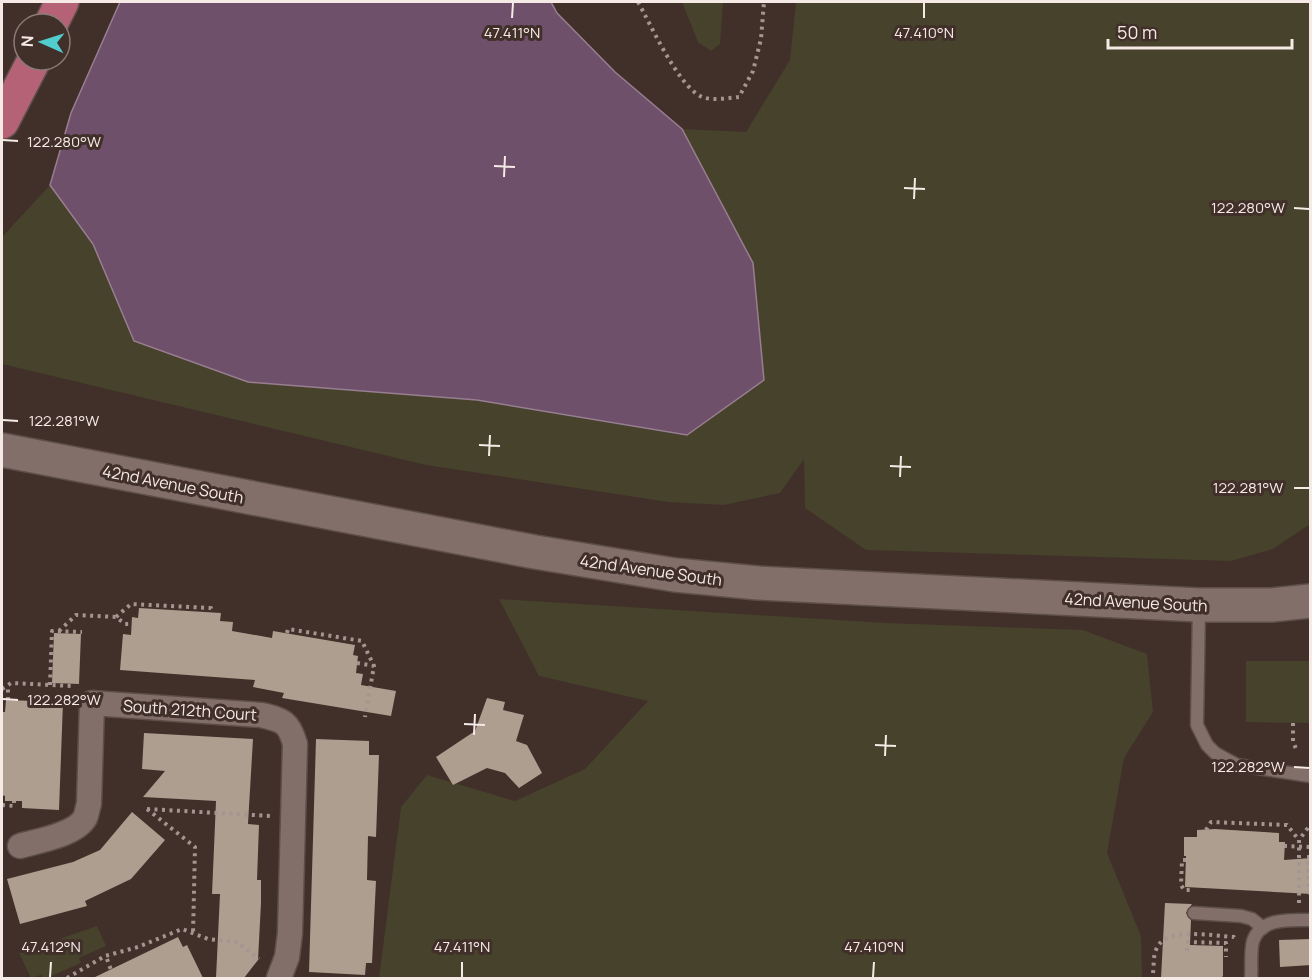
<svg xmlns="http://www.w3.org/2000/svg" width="1312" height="980" viewBox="0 0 1312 980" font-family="Manrope,sans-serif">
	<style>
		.green { fill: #46422b }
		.water { fill: #6f506a; stroke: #987e90; stroke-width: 1.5 }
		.building { fill: #ad9e8f }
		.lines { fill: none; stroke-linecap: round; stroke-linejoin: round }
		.lane-casing { stroke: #5d4e4a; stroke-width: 15 }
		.street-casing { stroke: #5d4e4a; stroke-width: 27 }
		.secondary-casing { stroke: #5d4e4a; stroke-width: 36 }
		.primary-casing { stroke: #5d4e4a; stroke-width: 36 }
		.path { stroke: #a49591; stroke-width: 4; stroke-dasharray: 3 4.5; stroke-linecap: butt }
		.lane { stroke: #836f69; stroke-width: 12 }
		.street { stroke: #836f69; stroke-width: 24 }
		.secondary { stroke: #836f69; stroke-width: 33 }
		.primary { stroke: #b56277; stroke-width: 33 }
		.ticks { fill: none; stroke: #f6eae7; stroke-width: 2 }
		.labels { text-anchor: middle; stroke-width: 6; stroke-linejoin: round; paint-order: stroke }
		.street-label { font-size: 16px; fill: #f6eae7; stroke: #412f2a }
		.ticks-label { font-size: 15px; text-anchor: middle; fill: #f6eae7; stroke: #412f2a; stroke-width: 6; stroke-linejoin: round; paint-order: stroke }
	</style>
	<rect width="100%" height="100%" fill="#412f2a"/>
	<g class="green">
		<path d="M 682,2 L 723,2 L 720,44 L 711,51 L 698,42 Z"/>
		<path d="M 796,2 L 1310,2 L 1310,524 L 1273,549 L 1231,561 L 866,550 L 805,508 L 804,459 L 780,493 L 724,505 L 668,502 L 426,465 L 2,364 L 2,237 L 50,185 L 93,244 L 134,341 L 687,435 L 753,263 L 682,129 L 746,132 L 790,60 Z"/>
		<path d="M 499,599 L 886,623 L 1083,630 L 1147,654 L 1153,712 L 1124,758 L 1107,853 L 1141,936 L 1142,978 L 379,978 L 401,807 L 427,775 L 515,801 L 585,769 L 648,701 L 539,676 Z"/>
		<path d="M 1246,661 L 1310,661 L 1310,723 L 1246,722 Z"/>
		<path d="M 97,926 L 106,946 L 79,958 L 81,963 L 47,978 L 43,978 L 41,975 L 31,978 L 19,953 Z"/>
	</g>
	<path class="water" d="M 120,2 L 551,2 L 557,13 L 615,72 L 682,129 L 753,263 L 764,380 L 687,435 L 477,400 L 248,382 L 134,341 L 93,244 L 50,185 L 71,113 Z"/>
	<g class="building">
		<path d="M 139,608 L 221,613 L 220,621 L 233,622 L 232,631 L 272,638 L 273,631 L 355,645 L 353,655 L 358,656 L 356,673 L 363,674 L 361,685 L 396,691 L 391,716 L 282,698 L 284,693 L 253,687 L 255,680 L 120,670 L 123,634 L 131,635 L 132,617 L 138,618 Z"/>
		<path d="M 54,633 L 81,634 L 79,684 L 52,683 Z"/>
		<path d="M 487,698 L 505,702 L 503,710 L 524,715 L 516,741 L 527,745 L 542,773 L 519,788 L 505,773 L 487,768 L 453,785 L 436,757 L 475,731 Z"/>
		<path d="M 6,700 L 63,702 L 59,810 L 22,808 L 22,801 L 5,801 L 5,796 L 2,795 L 2,712 L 5,712 Z"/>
		<path d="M 144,733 L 253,739 L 248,824 L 259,825 L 257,880 L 261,880 L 261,903 L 258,960 L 244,978 L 216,978 L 220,894 L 212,894 L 216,801 L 143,797 L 165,771 L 142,769 Z"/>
		<path d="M 316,739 L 369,741 L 369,755 L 379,755 L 376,837 L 368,836 L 367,880 L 376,881 L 372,963 L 366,963 L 365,975 L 309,972 Z"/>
		<path d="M 132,812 L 165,840 L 131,879 L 85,901 L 87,906 L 20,924 L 7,879 L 73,862 L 100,850 Z"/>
		<path d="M 1215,829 L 1279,833 L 1279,842 L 1285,842 L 1284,860 L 1311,858 L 1311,894 L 1185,887 L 1186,856 L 1184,856 L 1184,837 L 1197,837 L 1197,830 Z"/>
		<path d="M 1165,903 L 1192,904 L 1186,913 L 1191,920 L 1190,945 L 1223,946 L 1223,976 L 1221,978 L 1161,978 Z"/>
		<path d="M 178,937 L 183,947 L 187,945 L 203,978 L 93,978 Z"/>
		<path d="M 1311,939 L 1311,965 L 1280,967 L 1279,940 Z"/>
	</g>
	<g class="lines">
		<defs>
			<g id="lane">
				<path d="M 1199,606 L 1197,725 L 1207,745 L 1215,753 L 1237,765 L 1310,776"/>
				<path d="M 1194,913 L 1241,916 L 1252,919 L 1263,928"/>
				<path d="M 1251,978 C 1252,967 1250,952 1253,941 C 1261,917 1291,920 1310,920"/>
			</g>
			<path id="street" d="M 20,846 C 37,841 75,835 85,818 C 87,814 87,809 89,804 L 92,703 L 261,715 C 283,720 289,722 295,744 L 290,933 L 287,957 L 279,978"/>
			<path id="secondary" d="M 2,450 L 535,552 L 675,575 L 758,583 L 1199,605 L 1272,605 L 1310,601"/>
			<g id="primary">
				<path d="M 51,24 L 62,2"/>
				<path d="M 2,122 L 34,60"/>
			</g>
		</defs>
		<use href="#lane" class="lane-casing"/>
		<use href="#street" class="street-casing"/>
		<use href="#secondary" class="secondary-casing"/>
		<use href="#primary" class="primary-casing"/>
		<g class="path">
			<path d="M 638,2 C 651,25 678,86 702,97 C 713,101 728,98 739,97 L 753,71 L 761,39 L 764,2"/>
			<path d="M 116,617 L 131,604 L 211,608 L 211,612"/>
			<path d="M 59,631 L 76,615 L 116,617 L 125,624 L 132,624"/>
			<path d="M 287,633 L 288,629 L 362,641 L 374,666"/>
			<path d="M 357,663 L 374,666 L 365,717"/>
			<path d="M 50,685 L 52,631 L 82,632"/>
			<path d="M 2,689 L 11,683 L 71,686"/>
			<path d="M 8,700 L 8,686"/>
			<path d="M 1293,723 L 1293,741 L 1296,749"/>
			<path d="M 2,805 L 14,806 L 14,801"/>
			<path d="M 147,809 L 195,847 L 193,935"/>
			<path d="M 147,809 L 271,816"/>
			<path d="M 1206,830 L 1211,822 L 1287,825 L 1299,840"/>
			<path d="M 1284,846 L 1310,847"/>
			<path d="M 1310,857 L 1307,857 L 1310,897"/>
			<path d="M 1186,860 L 1182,860 L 1181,885 L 1184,890 L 1193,890"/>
			<path d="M 1299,903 L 1299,840 L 1310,825"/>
			<path d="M 1187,951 L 1188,942 L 1226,943 L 1226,957"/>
			<path d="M 107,959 L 111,970"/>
			<path d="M 1153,973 C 1154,966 1153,957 1156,950 C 1163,926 1214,936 1234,937 L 1236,940"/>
			<path d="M 67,978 L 105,956 L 138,947 L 182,929 L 208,939 L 237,942 L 259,959"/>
		</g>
		<use href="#lane" class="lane"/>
		<use href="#street" class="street"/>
		<use href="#secondary" class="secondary"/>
		<use href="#primary" class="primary"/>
	</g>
	<path class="ticks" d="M 512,18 L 513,3M 924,18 L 924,3M 3,140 L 18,141M 494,166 L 515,167M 504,177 L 505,156M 904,188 L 925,189M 914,199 L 915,178M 1294,208 L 1309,209M 3,420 L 18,421M 479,445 L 500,446M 489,456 L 490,435M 890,466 L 911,467M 900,477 L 901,456M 1294,488 L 1309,488M 3,699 L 18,700M 464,724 L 485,725M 474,735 L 475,714M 875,745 L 896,746M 885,756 L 886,735M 1294,767 L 1309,768M 50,977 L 51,962M 462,977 L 462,962M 873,977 L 874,962"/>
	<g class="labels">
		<g class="street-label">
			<text transform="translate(173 484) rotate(11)" y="6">42nd Avenue South</text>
			<text transform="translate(651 570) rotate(8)" y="6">42nd Avenue South</text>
			<text transform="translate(1136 602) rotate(3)" y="6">42nd Avenue South</text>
			<text transform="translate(190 710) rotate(4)" y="6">South 212th Court</text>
		</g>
	</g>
	<g class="ticks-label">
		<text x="512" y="38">47.411°N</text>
		<text x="924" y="38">47.410°N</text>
		<text x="64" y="147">122.280°W</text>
		<text x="1248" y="213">122.280°W</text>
		<text x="64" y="426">122.281°W</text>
		<text x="1248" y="493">122.281°W</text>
		<text x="64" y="705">122.282°W</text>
		<text x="1248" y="772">122.282°W</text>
		<text x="51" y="952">47.412°N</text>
		<text x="462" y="952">47.411°N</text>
		<text x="874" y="952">47.410°N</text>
	</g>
	<rect width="1312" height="980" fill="none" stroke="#f6eae7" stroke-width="6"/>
	<g transform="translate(42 42) rotate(273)"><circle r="28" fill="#412f2a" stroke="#897a76" stroke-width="1.5"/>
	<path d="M0-4.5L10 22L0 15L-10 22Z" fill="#52cdcd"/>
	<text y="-9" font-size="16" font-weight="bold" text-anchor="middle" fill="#f6eae7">N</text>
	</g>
	<path d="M1108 39v9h184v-9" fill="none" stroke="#f6eae7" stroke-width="3"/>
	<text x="1117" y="39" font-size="18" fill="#f6eae7" stroke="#412f2a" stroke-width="4.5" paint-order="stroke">50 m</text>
</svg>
